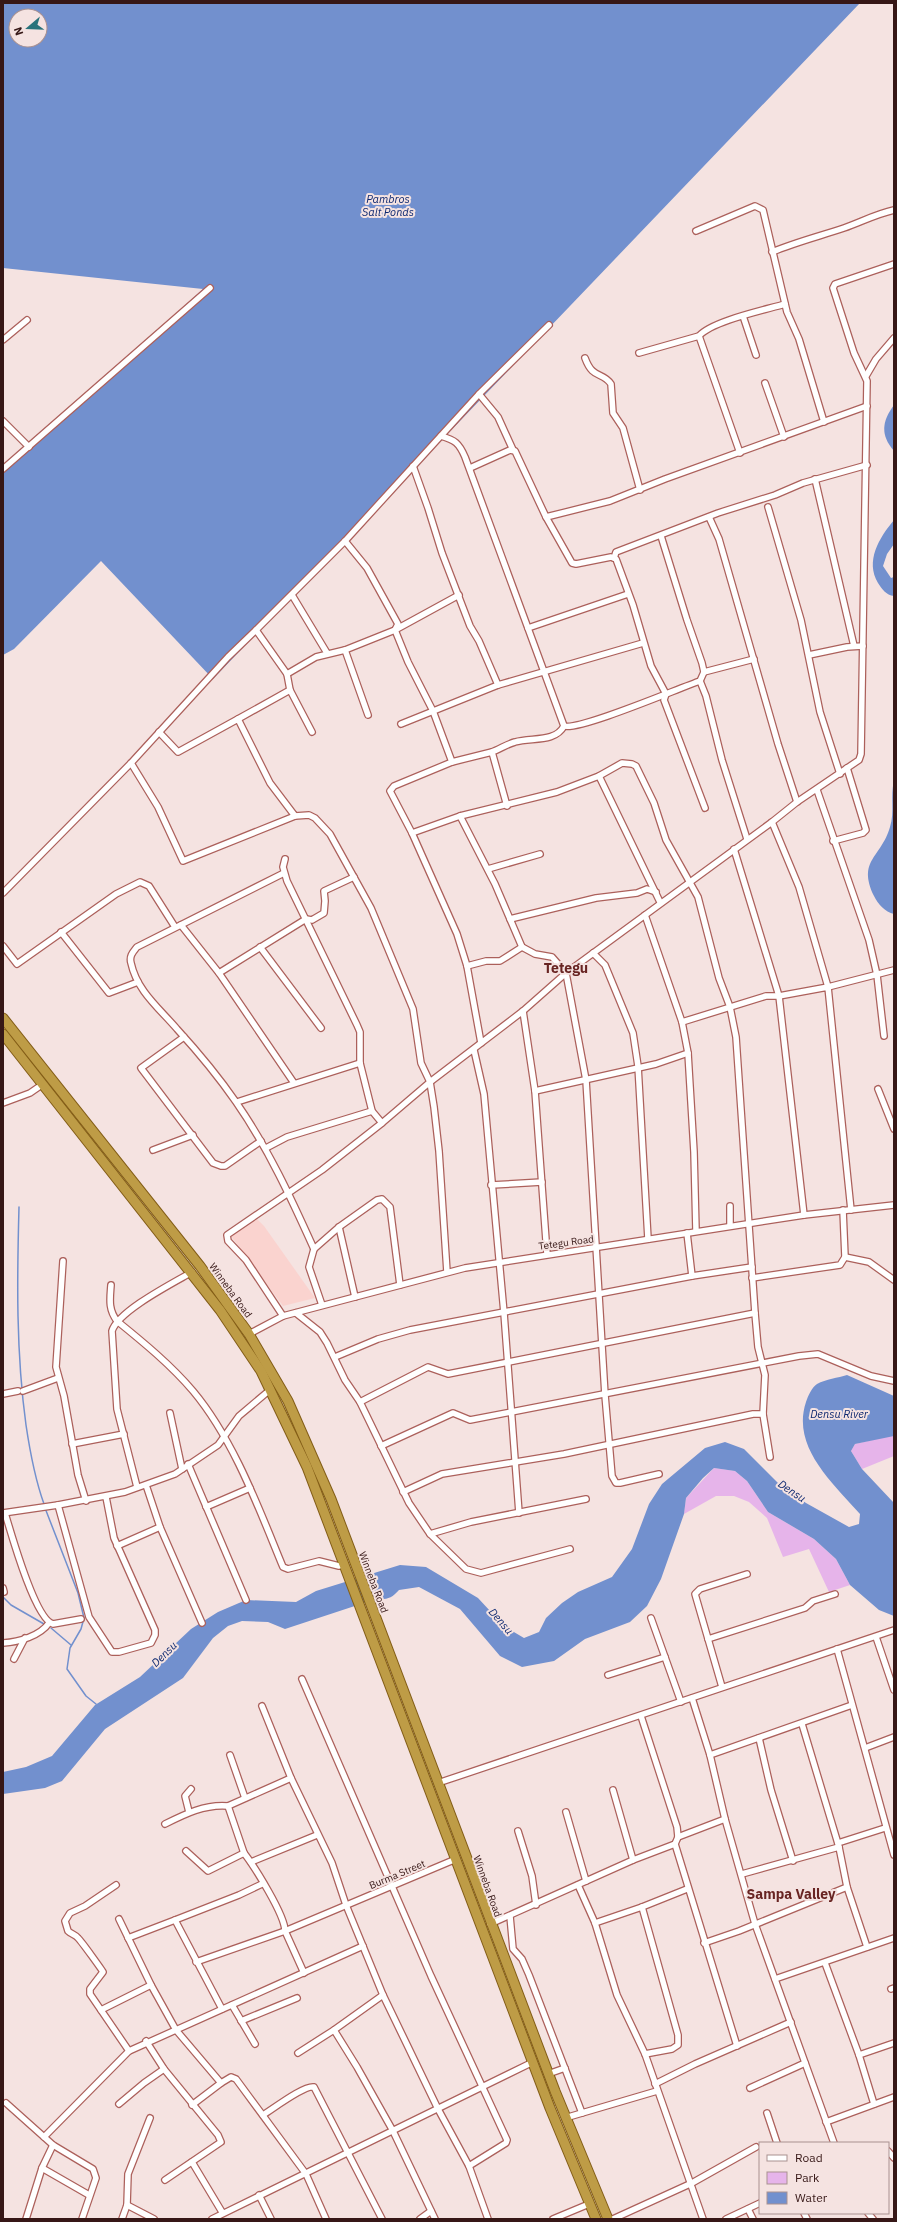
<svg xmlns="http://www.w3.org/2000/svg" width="897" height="2222" viewBox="0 0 897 2222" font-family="'IBM Plex Sans',sans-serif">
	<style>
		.built { fill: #fad3cf }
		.green { fill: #e6b4ea }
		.water { fill: #7290ce; fill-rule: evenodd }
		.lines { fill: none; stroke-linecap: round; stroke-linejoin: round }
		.stream { stroke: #7290ce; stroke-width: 1.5 }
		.minor-casing { stroke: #ac605b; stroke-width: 8 }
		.trunk-casing { stroke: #835d17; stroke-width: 11 }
		.minor { stroke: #fff; stroke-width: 5.5 }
		.trunk { stroke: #be9c46; stroke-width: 9 }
		.labels { text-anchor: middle; stroke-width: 4; stroke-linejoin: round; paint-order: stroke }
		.street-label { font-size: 10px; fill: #361716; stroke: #f5e3e1 }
		.water-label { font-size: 11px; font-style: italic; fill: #0d2870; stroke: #f5e3e1 }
		.district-label { font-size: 14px; font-weight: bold; fill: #682422; stroke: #f5e3e1 }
	</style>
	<rect width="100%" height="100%" fill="#f5e3e1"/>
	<path class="built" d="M 256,1218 L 264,1226 L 315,1298 L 283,1306 L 231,1236 Z"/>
	<g class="green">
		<path d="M 889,1436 L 894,1436 L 894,1456 L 862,1469 L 851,1451 L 855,1444 Z"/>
		<path d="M 714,1468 L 735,1471 L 747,1481 L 768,1512 L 814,1539 L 836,1559 L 850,1585 L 829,1592 L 809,1549 L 783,1557 L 767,1518 L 749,1502 L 734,1496 L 716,1496 L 684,1514 L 686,1498 Z"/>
	</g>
	<g class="water">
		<path d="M 3,3 L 860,3 L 213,679 L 101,561 L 14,649 L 3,655 L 3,471 L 203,289 L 3,268 ZM 16,16 L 40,16 L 40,40 L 16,40 Z"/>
		<path d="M 894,405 L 894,451 C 880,435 882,421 894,405 Z"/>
		<path d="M 894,520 L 894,544 L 887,554 L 883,566 L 891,578 L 894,577 L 894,596 C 886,595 882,589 878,583 C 865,561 879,538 894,520 Z"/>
		<path d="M 894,781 L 894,914 C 885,912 878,904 874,896 C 857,860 881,858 890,827 C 895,812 890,796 894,781 Z"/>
		<path d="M 847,1375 L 894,1396 L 894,1436 L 855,1444 L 851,1451 L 862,1469 L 894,1503 L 894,1616 L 879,1610 L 850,1585 L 836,1559 L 814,1539 L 768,1512 L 747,1481 L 735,1471 L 714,1468 L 703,1478 L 686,1498 L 684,1514 L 661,1579 L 647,1606 L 630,1622 L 585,1639 L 554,1661 L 522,1667 L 500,1656 L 460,1609 L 419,1587 L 399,1590 C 392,1598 387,1600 376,1599 L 285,1629 L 268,1622 L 242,1621 L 228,1626 L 213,1638 L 183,1678 L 105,1729 L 62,1781 L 45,1788 L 3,1794 L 3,1772 L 26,1767 L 52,1756 L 95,1705 L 140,1677 L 191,1629 L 218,1612 L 246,1600 L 296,1602 L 316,1591 L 400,1565 L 426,1567 L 478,1598 L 504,1626 L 524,1638 L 539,1632 L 546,1618 L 562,1603 L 578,1592 L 612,1577 L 632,1549 L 649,1504 L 662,1484 L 705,1448 L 725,1442 L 744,1449 L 778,1483 L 806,1503 L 849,1527 L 859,1524 L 860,1514 C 833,1483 791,1447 806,1402 C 808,1396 812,1387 817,1384 C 826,1379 838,1378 847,1375 Z"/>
	</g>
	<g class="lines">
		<g class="stream">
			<path d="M 19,1207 C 17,1280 16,1352 26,1425 C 30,1452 35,1479 44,1504"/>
			<path d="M 45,1508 L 78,1593 L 84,1618 L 81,1629 L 70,1648 L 67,1669 L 86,1696 L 96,1704"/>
			<path d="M 3,1597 L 11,1605 L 44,1624"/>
			<path d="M 51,1628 L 71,1645"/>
		</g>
		<defs>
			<g id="minor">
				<path d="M 696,231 L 755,206 L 763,210 L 787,312 L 799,339 L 824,422"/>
				<path d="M 772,252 C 796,242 820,236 844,228 C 861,222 876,214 894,210"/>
				<path d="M 743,316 L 756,355"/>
				<path d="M 699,336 L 740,453"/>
				<path d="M 3,340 L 27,320"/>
				<path d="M 639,353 L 699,336 C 712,321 765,310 785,304"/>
				<path d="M 585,358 C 593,380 602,371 611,384 L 613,413 L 623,428 L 640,490"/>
				<path d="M 866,376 L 876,359 L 894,338"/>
				<path d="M 765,383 L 784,437"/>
				<path d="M 479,394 L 498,417 L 513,450"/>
				<path d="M 3,421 L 29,447"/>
				<path d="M 441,436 C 455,440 459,443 465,457 L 564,726 C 555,743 531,737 515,742 C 507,744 500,749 492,752 L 507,806"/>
				<path d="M 413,466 L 428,508 L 442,553 L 470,626 L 479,641 L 498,685"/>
				<path d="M 470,468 L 510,450 L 515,451 L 546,517 L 572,563 L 576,564 L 611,557 L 616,559 L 633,605 L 651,666 L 666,694 L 664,700 L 705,808"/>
				<path d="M 3,469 L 210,288"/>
				<path d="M 815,479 L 854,646"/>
				<path d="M 768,507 L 801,620 L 820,712 L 840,774"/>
				<path d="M 546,517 L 610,501 L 665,479 L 867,406"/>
				<path d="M 709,517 L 719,539 L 778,744 L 797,802"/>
				<path d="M 345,541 L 367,568 L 398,624 L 395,630 L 408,662 L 433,711 L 452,762 L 492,752"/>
				<path d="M 614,558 L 616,552 L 718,513 L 775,495 L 803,483 L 867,465"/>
				<path d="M 292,595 L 327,653"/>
				<path d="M 528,628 L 628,594"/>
				<path d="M 256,630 L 345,541 L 479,394 L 549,325"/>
				<path d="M 345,650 L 368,715"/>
				<path d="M 809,655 L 847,647 L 863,646"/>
				<path d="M 704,672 L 754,659"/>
				<path d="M 287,674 L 316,657 L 345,650 L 395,630 L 459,595"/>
				<path d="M 700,681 L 706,696 L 722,760 L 747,839"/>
				<path d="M 238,719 L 290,690"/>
				<path d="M 401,724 L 498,685 L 643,643"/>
				<path d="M 564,726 C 579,731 679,688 700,681 L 704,672 L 702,663 L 687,620 L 661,536"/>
				<path d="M 159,732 L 178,752 L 238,719 L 270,783 L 295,816 L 309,815 L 315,818 L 330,834 L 371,908 L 413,1009 L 421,1063 L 430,1082 L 434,1107 L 439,1151 L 447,1272"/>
				<path d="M 452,762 L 394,786 L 390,791 L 412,833 L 457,934 L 467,966 L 481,1043"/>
				<path d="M 131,763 L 158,807 L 183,861 L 295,816"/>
				<path d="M 599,776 L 660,902"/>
				<path d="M 817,790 L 869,940 L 877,975 L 884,1036"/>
				<path d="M 460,816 L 495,884 L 522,947 L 535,954 L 552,957 L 566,973 L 586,1080 L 605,1395 L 612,1476 L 616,1483 L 620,1483 L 659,1474"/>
				<path d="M 772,822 L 799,887 L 828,987 L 894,970"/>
				<path d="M 412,833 L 460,816 L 557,792 L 599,776 L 622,763 L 632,764 L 636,766 L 654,803 L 666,840 L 698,897 L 719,978 L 730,1007 L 736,1037 L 755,1313 L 758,1347 L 765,1375 L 763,1414 L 770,1457"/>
				<path d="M 833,841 L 863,833 L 866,830 L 847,768"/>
				<path d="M 734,849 L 779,996 L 804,1215"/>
				<path d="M 285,859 L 283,867 L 287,881 L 357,1025 L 360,1032 L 360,1063 L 372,1111 L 382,1123"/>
				<path d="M 488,869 L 540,854"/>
				<path d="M 284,873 L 137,947 C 133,952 129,956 131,963 C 137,991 159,1008 177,1029 C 198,1052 218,1076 236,1102 C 268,1148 291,1198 314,1249"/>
				<path d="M 3,893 L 131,763 L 228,657 L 256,630 L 287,674 L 290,690 L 312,732"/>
				<path d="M 645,915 L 682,1022 L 688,1053 L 694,1152 L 696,1231"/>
				<path d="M 510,919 L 596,898 L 637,893 L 647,889 L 656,892"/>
				<path d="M 181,925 L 219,973 L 294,1083"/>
				<path d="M 61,932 L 109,993 L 138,982"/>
				<path d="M 3,946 L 17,964 L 116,894 L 140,882 L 149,886 L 175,927"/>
				<path d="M 260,947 L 321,1028"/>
				<path d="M 593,953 L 605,965 L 633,1033 L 638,1066 L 648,1239"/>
				<path d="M 467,966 L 486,961 L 500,961 L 522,947"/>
				<path d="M 219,973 L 306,919 L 312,920 L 324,913 L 325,901 L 324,891 L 354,877"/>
				<path d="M 523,1011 L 535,1091 L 547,1254"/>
				<path d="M 682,1022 L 766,996 L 779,996 L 828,987 L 851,1210"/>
				<path d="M 184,1037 L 141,1068 L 213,1163 L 221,1166 L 225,1166 L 261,1141"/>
				<path d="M 474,1050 L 484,1094 L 504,1313 L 519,1513"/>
				<path d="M 878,1089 L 894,1129"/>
				<path d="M 535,1091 L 656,1064 L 688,1053"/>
				<path d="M 237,1102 L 360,1063"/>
				<path d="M 3,1103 L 30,1093 L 43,1084"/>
				<path d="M 266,1148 L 287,1137 L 372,1111"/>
				<path d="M 153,1150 L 193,1135"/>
				<path d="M 491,1185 L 542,1182"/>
				<path d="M 730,1206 L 730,1226"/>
				<path d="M 339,1227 L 355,1297"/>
				<path d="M 687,1233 L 692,1276"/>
				<path d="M 845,1257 L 869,1262 L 894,1280"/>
				<path d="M 63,1261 L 56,1367 L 64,1396 L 78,1475 L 86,1501"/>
				<path d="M 752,1278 L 840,1265 L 845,1257 L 843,1210"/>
				<path d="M 111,1285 C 110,1299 108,1309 117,1321 C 143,1342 171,1365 193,1391 C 234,1440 259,1509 283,1567 L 288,1569 L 319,1561 L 339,1566"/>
				<path d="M 322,1305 L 309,1267 L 314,1249 L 339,1227 L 377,1200 L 382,1199 L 390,1207 L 400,1285"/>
				<path d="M 296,1313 L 320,1332 L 327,1343 L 345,1380 L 360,1402 L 409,1503 L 430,1534 L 466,1569 L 481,1573 L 570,1549"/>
				<path d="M 283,1316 L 246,1260 L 228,1241 L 227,1235 L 322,1170 L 382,1123 L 430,1082 L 523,1011 L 566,973 L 772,822 L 797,802 L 859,760 L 861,754 L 867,381 L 854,353 L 833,288 L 835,284 L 894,264"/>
				<path d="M 249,1334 L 283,1316 L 465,1268 L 804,1215 L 894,1205"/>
				<path d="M 335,1357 L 378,1339 L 410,1330 L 692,1276 L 752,1267"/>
				<path d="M 23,1391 L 58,1378"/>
				<path d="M 3,1394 L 18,1391"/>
				<path d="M 360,1402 L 428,1367 L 448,1374 L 755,1313"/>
				<path d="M 170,1413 L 182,1469"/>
				<path d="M 72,1444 L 124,1434"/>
				<path d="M 381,1446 L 453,1413 L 470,1420 L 799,1356 L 818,1354 L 871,1376 L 894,1381"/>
				<path d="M 188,1464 L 246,1600"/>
				<path d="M 146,1485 L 160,1527 L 202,1623"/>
				<path d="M 137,1487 L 117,1409 L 112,1331 C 118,1311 173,1283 192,1272"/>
				<path d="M 403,1492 L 442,1474 L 564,1454 L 753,1414 L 763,1414"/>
				<path d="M 106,1497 L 114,1538 L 155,1630 L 155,1635 L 151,1643 L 119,1652 L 112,1652 L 89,1617 L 58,1505 L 125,1492 L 175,1474 L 218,1445 L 239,1416 L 271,1389"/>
				<path d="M 206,1507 L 250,1488"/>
				<path d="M 3,1513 L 58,1505"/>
				<path d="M 5,1513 C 11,1533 35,1619 53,1624 L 81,1619"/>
				<path d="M 430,1534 L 471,1522 L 586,1499"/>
				<path d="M 117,1546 L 160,1527"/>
				<path d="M 3,1588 L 4,1592"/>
				<path d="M 651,1618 L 681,1702"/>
				<path d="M 876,1637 L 894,1690"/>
				<path d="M 708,1639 L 805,1608 L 813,1601 L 835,1594"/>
				<path d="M 3,1643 C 19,1642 40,1636 49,1623"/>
				<path d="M 837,1649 L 894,1855"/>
				<path d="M 14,1659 L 25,1638"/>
				<path d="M 608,1675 L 665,1657"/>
				<path d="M 302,1679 L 431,1976 L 507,2140 L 506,2143 L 469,2166"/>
				<path d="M 722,1687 L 695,1594 L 700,1589 L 747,1574"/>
				<path d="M 692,1698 L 710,1755 L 725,1819 L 755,1924 L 834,2143"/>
				<path d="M 262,1706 L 291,1778 L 332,1863 L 346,1905 L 383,1995 L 438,2109 L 469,2166 L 488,2219"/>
				<path d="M 641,1716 L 677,1827 L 678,1837 L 675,1844 L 737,2046"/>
				<path d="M 802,1724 L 839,1847 L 847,1887 L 867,1947"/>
				<path d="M 759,1738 L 771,1790 L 793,1861"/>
				<path d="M 865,1748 L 894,1737"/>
				<path d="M 230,1755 L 245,1798"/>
				<path d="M 710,1755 L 852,1705"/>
				<path d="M 438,1783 L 894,1630"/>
				<path d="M 228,1806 L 244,1853"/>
				<path d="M 189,1812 L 185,1796 L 191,1789"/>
				<path d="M 566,1812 L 586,1881"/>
				<path d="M 165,1824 C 185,1814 205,1804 228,1806 L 291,1778"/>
				<path d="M 518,1831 L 532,1876 L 536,1905"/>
				<path d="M 678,1837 L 725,1819"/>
				<path d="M 838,1843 L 885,1828"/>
				<path d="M 186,1851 L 208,1871 L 244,1853 C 254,1866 285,1915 285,1931 L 304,1973"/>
				<path d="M 633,1860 L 675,1844"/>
				<path d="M 251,1862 L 317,1835"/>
				<path d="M 742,1874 L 839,1847"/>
				<path d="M 116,1885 L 85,1906 L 70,1913 L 65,1921 L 68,1931 C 71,1934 76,1935 78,1938 C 82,1942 102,1970 103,1972 L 90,1989 L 90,1994 L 129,2051"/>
				<path d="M 578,1885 L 595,1923 L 617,1995 L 645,2054 L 703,2219"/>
				<path d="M 642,1907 L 678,2035 L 678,2045 L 672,2049 L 645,2054"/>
				<path d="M 510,1916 L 513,1949 L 522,1959 L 529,1975 L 582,2113 L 657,2091"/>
				<path d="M 119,1919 L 151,1985 L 176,2030 L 221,2083 L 231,2077 L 236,2079 L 306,2174 L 326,2219"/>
				<path d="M 595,1923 L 642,1907 L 687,1889"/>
				<path d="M 490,1924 L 633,1860 L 613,1790"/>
				<path d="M 128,1938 L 175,1920"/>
				<path d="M 704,1943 L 739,1931 L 847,1887"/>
				<path d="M 196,1962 L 285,1931 L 456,1859"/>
				<path d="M 825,1963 L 859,2055 L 874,2104"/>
				<path d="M 775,1979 L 894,1938"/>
				<path d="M 891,1989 L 894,1988"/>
				<path d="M 383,1995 L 334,2030 L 357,2067 L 393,2131 L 435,2219"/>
				<path d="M 232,2005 L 255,2044"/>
				<path d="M 222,2009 L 175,1920 L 239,1895 L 262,1884"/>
				<path d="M 101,2010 L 151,1985"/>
				<path d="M 241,2021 L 297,1998"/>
				<path d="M 146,2041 L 164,2069 L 218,2135 L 221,2142 L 165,2180"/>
				<path d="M 298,2053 L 334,2030"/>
				<path d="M 859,2055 L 894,2043"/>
				<path d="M 548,2074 L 565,2068"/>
				<path d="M 655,2084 L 695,2064 L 791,2022"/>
				<path d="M 750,2088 L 805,2063"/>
				<path d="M 6,2103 L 53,2145 L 93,2169 L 96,2178 L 82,2219"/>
				<path d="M 119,2104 L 144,2083 L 164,2069"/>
				<path d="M 192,2105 L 221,2083"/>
				<path d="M 767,2113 L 777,2143"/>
				<path d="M 263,2115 C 273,2109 304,2085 314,2087 L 382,2219"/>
				<path d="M 565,2118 L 582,2113"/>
				<path d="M 826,2122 L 894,2097"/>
				<path d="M 44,2137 L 129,2051 L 363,1946"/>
				<path d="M 888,2151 L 894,2158"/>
				<path d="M 192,2162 L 222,2212"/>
				<path d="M 42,2168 L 89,2195"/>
				<path d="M 259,2195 L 271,2219"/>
				<path d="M 127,2205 L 154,2219"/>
				<path d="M 748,2209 L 753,2219"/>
				<path d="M 804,2213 L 807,2219"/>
				<path d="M 868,2213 L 873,2219"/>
				<path d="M 26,2219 L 42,2168 L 53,2145"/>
				<path d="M 122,2219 L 127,2205 L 128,2174 L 150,2118"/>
				<path d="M 212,2219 L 533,2062"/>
				<path d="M 420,2219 L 431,2211"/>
				<path d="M 553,2219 L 589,2204"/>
				<path d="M 613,2219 L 692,2183 L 756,2147"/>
				<path d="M 726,2219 L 760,2203"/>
			</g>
			<g id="trunk">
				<path d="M 3,1018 L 200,1266 L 249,1334 L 288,1401 L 331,1499 L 555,2091 L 608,2219"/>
				<path d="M 3,1034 L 220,1310 L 261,1371 L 307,1467 L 550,2108 L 596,2219"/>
			</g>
		</defs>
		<use href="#minor" class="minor-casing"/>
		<use href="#trunk" class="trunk-casing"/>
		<use href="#minor" class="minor"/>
		<use href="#trunk" class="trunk"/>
	</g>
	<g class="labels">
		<g class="street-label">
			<text transform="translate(566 1242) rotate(-8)" y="4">Tetegu Road</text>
			<text transform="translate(231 1290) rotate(54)" y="4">Winneba Road</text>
			<text transform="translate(374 1582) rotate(69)" y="4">Winneba Road</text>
			<text transform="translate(397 1874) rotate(-23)" y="4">Burma Street</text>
			<text transform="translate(488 1886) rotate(70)" y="4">Winneba Road</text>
		</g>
		<g class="water-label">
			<text x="388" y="203">Pambros<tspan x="388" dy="13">Salt Ponds</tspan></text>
			<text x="839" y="1418">Densu River</text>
			<text transform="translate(792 1491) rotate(34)" y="4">Densu</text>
			<text transform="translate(501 1621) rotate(49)" y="4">Densu</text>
			<text transform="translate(164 1654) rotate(-45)" y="4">Densu</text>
		</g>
		<g class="district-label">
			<text x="566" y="973">Tetegu</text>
			<text x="791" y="1899">Sampa Valley</text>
		</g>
	</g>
	<rect width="897" height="2222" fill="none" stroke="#361716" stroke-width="8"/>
	<rect x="759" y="2142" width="130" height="72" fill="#f5e3e1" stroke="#a99190"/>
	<rect x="767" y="2155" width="20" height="6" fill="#ffffff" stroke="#a99190"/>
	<text x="795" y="2162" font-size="12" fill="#361716">Road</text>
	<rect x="767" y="2172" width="20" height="12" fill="#e6b4ea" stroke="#a99190"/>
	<text x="795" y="2182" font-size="12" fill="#361716">Park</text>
	<rect x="767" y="2192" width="20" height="12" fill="#7290ce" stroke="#a99190"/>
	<text x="795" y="2202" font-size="12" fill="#361716">Water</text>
	<g transform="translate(28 28) rotate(251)"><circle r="19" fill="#f5e3e1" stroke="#a99190"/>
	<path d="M0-3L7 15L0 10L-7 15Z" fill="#2a737b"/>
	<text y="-6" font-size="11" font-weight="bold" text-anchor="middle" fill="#361716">N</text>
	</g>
</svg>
